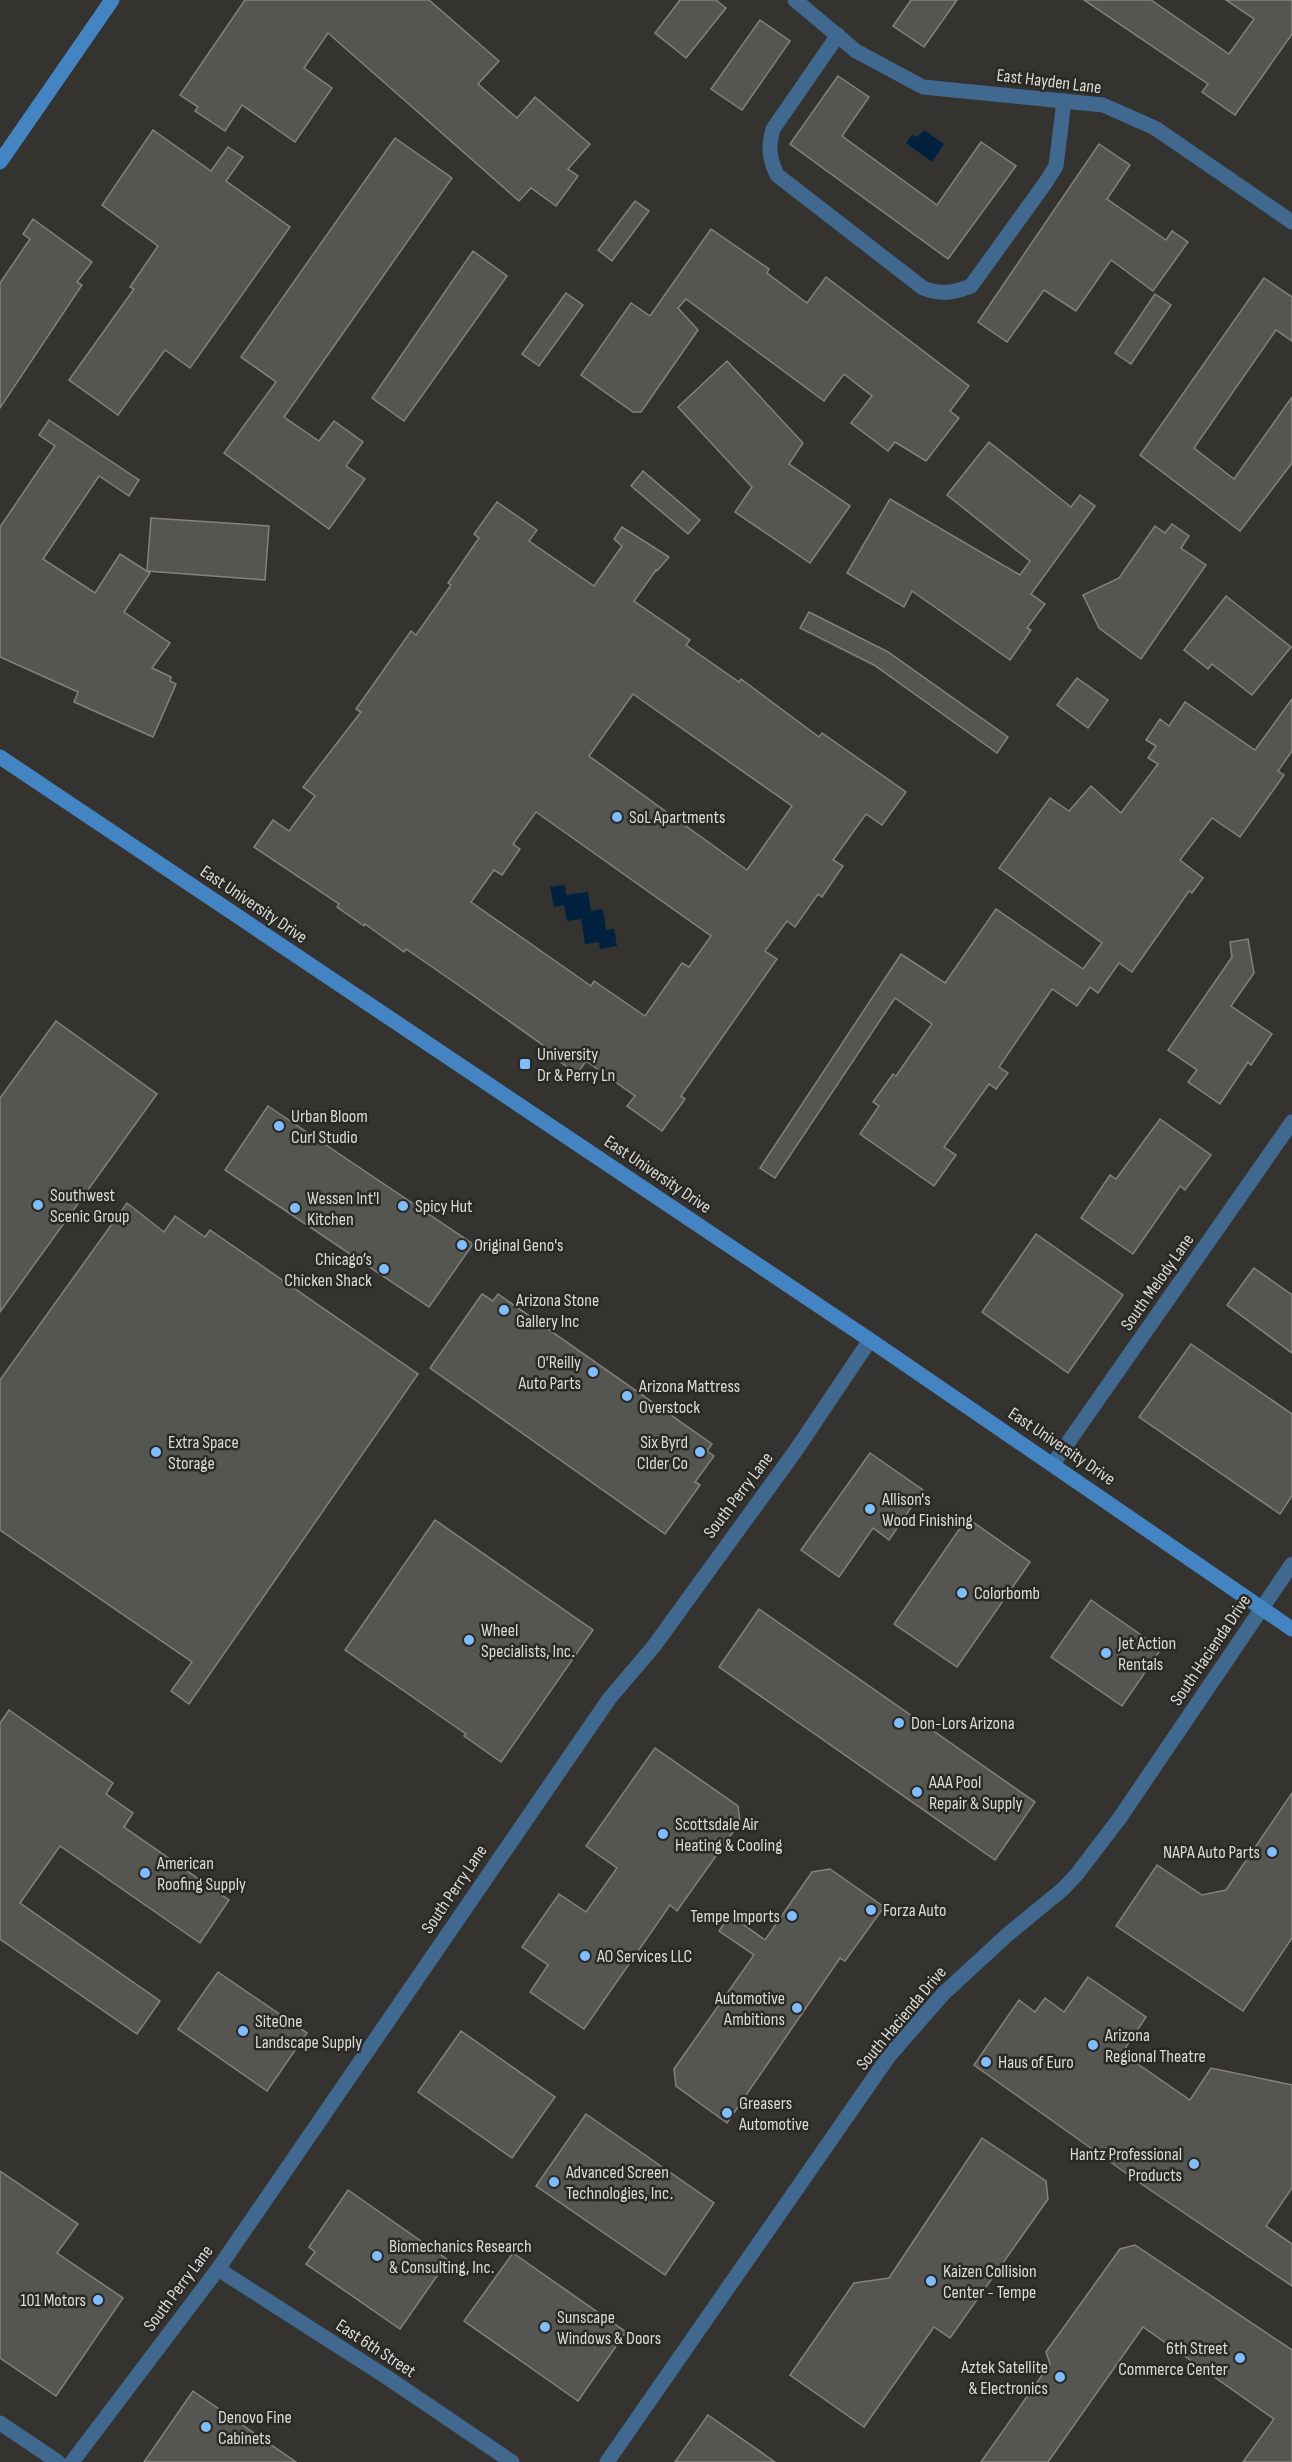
<svg xmlns="http://www.w3.org/2000/svg" width="1292" height="2462" viewBox="0 0 1292 2462" font-family="'Sofia Sans Condensed',sans-serif">
	<style>
		.water { fill: #01213f }
		.building { fill: #555551; stroke: #83827e; stroke-width: 1.5; fill-rule: evenodd }
		.lines { fill: none; stroke-linecap: round; stroke-linejoin: round }
		.street { stroke: #41688f; stroke-width: 15 }
		.secondary { stroke: #4484c3; stroke-width: 15 }
		.poi-dot { fill: #80bdfa; stroke: #2a2926; stroke-width: 2 }
		.labels { text-anchor: middle; stroke-width: 5; stroke-linejoin: round; paint-order: stroke }
		.street-label { font-size: 18px; fill: #dadad7; stroke: #2a2926 }
		.poi-label { font-size: 18px; fill: #dadad7; stroke: #2a2926; text-anchor: start }
	</style>
	<rect width="100%" height="100%" fill="#343330"/>
	<g class="water">
		<path d="M 924,130 L 944,144 L 932,162 L 906,143 L 912,135 L 918,137 Z"/>
		<path d="M 565,885 L 566,895 L 588,892 L 591,911 L 603,909 L 606,930 L 614,929 L 617,946 L 600,949 L 599,942 L 585,944 L 581,919 L 567,921 L 564,905 L 554,907 L 550,887 Z"/>
	</g>
	<g class="building">
		<path d="M 245,0 L 429,0 L 499,61 L 478,84 L 517,118 L 535,97 L 590,144 L 568,169 L 578,176 L 556,206 L 531,188 L 519,201 L 328,33 L 304,68 L 332,88 L 295,142 L 242,105 L 225,131 L 195,111 L 198,107 L 180,95 Z"/>
		<path d="M 680,0 L 716,0 L 726,8 L 686,58 L 655,33 Z"/>
		<path d="M 911,0 L 957,0 L 924,47 L 893,26 Z"/>
		<path d="M 1084,0 L 1151,0 L 1229,54 L 1254,19 L 1226,0 L 1292,0 L 1292,34 L 1235,115 L 1202,92 L 1208,84 Z"/>
		<path d="M 760,20 L 790,41 L 742,110 L 711,89 Z"/>
		<path d="M 838,76 L 869,97 L 842,136 L 937,205 L 981,142 L 1016,166 L 948,259 L 790,144 Z"/>
		<path d="M 153,130 L 211,171 L 228,147 L 243,157 L 226,181 L 290,227 L 190,368 L 165,350 L 118,415 L 69,380 L 134,289 L 130,287 L 158,246 L 102,205 Z"/>
		<path d="M 395,138 L 452,178 L 284,417 L 319,441 L 334,421 L 363,442 L 346,466 L 365,479 L 329,529 L 224,453 L 276,382 L 241,357 Z"/>
		<path d="M 1099,144 L 1130,165 L 1107,199 L 1166,240 L 1172,231 L 1188,242 L 1153,291 L 1111,260 L 1076,311 L 1044,290 L 1007,342 L 978,322 Z"/>
		<path d="M 635,201 L 649,211 L 612,261 L 598,250 Z"/>
		<path d="M 33,219 L 92,262 L 77,282 L 82,285 L 0,408 L 0,283 L 30,239 L 23,234 Z"/>
		<path d="M 711,229 L 769,269 L 767,273 L 807,303 L 826,277 L 969,386 L 950,411 L 959,418 L 926,461 L 895,442 L 888,451 L 851,423 L 872,396 L 844,374 L 824,401 L 686,299 L 678,308 L 698,330 L 641,412 L 633,412 L 581,375 L 631,303 L 650,316 Z"/>
		<path d="M 473,251 L 507,276 L 404,421 L 372,398 Z"/>
		<path d="M 1264,278 L 1292,297 L 1292,341 L 1276,330 L 1194,448 L 1234,479 L 1292,397 L 1292,463 L 1240,531 L 1140,455 Z"/>
		<path d="M 566,293 L 583,305 L 539,366 L 522,354 Z"/>
		<path d="M 1155,294 L 1171,305 L 1131,364 L 1115,353 Z"/>
		<path d="M 727,361 L 803,443 L 789,464 L 850,506 L 810,563 L 735,512 L 752,487 L 678,407 Z"/>
		<path d="M 49,420 L 139,480 L 129,496 L 99,476 L 43,559 L 95,593 L 120,554 L 150,573 L 124,612 L 170,643 L 152,668 L 171,677 L 170,681 L 176,684 L 153,737 L 74,702 L 78,692 L 0,657 L 0,527 L 55,446 L 39,435 Z"/>
		<path d="M 989,442 L 1071,507 L 1080,495 L 1095,506 L 1031,594 L 1045,604 L 1027,628 L 1031,630 L 1010,660 L 912,591 L 904,607 L 847,573 L 890,499 L 1020,575 L 1030,561 L 947,495 Z"/>
		<path d="M 643,471 L 700,520 L 688,534 L 631,486 Z"/>
		<path d="M 497,502 L 537,530 L 529,541 L 594,586 L 622,546 L 614,539 L 622,527 L 669,557 L 657,571 L 656,570 L 634,601 L 690,640 L 686,645 L 739,682 L 741,679 L 819,737 L 822,733 L 906,792 L 882,825 L 866,814 L 833,860 L 843,866 L 822,897 L 818,894 L 795,927 L 787,921 L 765,951 L 777,959 L 681,1096 L 685,1099 L 662,1131 L 627,1106 L 635,1096 L 586,1061 L 577,1074 L 545,1051 L 547,1048 L 464,989 L 406,949 L 404,952 L 365,924 L 364,926 L 337,907 L 339,904 L 254,847 L 273,820 L 289,831 L 315,796 L 303,787 L 361,712 L 356,709 L 411,631 L 416,635 L 451,585 L 448,583 L 479,538 L 474,534 ZM 633,694 L 792,806 L 747,870 L 589,756 ZM 536,812 L 711,936 L 689,967 L 682,963 L 645,1016 L 594,981 L 591,986 L 471,902 L 494,870 L 502,875 L 520,849 L 513,844 Z"/>
		<path d="M 151,518 L 269,526 L 265,580 L 147,571 Z"/>
		<path d="M 1172,524 L 1189,536 L 1181,548 L 1206,565 L 1141,659 L 1099,628 L 1083,595 L 1119,578 L 1155,526 L 1165,533 Z"/>
		<path d="M 1226,596 L 1291,647 L 1252,695 L 1212,664 L 1208,669 L 1184,650 Z"/>
		<path d="M 809,612 L 888,652 L 1008,737 L 997,753 L 874,665 L 800,628 Z"/>
		<path d="M 1077,678 L 1108,700 L 1088,728 L 1057,705 Z"/>
		<path d="M 1292,699 L 1292,751 L 1278,771 L 1284,775 L 1240,837 L 1212,818 L 1180,860 L 1203,878 L 1192,893 L 1189,891 L 1132,972 L 1119,963 L 1098,993 L 1090,987 L 1077,1006 L 1052,989 L 999,1067 L 1008,1073 L 996,1089 L 989,1084 L 944,1147 L 956,1155 L 934,1186 L 860,1134 L 879,1106 L 873,1102 L 893,1074 L 896,1076 L 932,1024 L 895,998 L 775,1178 L 760,1168 L 901,954 L 945,983 L 996,909 L 1083,969 L 1102,943 L 999,868 L 1050,798 L 1069,811 L 1091,786 L 1121,813 L 1158,764 L 1148,758 L 1156,746 L 1146,740 L 1160,719 L 1169,726 L 1185,702 L 1255,750 Z"/>
		<path d="M 1248,939 L 1254,973 L 1231,1006 L 1272,1034 L 1251,1065 L 1248,1062 L 1220,1104 L 1188,1082 L 1197,1070 L 1168,1050 L 1232,957 L 1230,942 Z"/>
		<path d="M 56,1021 L 157,1094 L 0,1312 L 0,1098 Z"/>
		<path d="M 268,1106 L 473,1244 L 429,1307 L 225,1170 Z"/>
		<path d="M 1160,1119 L 1211,1155 L 1185,1190 L 1180,1186 L 1133,1254 L 1081,1218 L 1110,1175 L 1116,1179 Z"/>
		<path d="M 127,1203 L 164,1232 L 175,1216 L 205,1237 L 210,1230 L 418,1374 L 189,1704 L 171,1691 L 192,1662 L 0,1530 L 0,1380 Z"/>
		<path d="M 1036,1234 L 1123,1295 L 1068,1373 L 982,1312 Z"/>
		<path d="M 1254,1268 L 1292,1295 L 1292,1353 L 1227,1305 Z"/>
		<path d="M 482,1294 L 493,1301 L 498,1294 L 712,1444 L 707,1451 L 714,1456 L 695,1482 L 700,1485 L 665,1534 L 430,1368 Z"/>
		<path d="M 1191,1344 L 1292,1414 L 1292,1496 L 1280,1514 L 1139,1417 Z"/>
		<path d="M 870,1453 L 923,1490 L 889,1540 L 873,1528 L 839,1577 L 801,1550 Z"/>
		<path d="M 967,1518 L 1030,1562 L 957,1667 L 894,1624 Z"/>
		<path d="M 435,1520 L 593,1630 L 501,1762 L 464,1736 L 466,1734 L 345,1650 Z"/>
		<path d="M 1091,1600 L 1161,1649 L 1122,1706 L 1051,1657 Z"/>
		<path d="M 759,1609 L 1035,1802 L 995,1860 L 719,1667 Z"/>
		<path d="M 9,1710 L 113,1783 L 106,1794 L 133,1813 L 124,1827 L 229,1900 L 200,1943 L 60,1846 L 20,1903 L 160,2001 L 137,2034 L 0,1939 L 0,1723 Z"/>
		<path d="M 655,1748 L 738,1806 L 740,1822 L 677,1911 L 670,1905 L 584,2029 L 530,1992 L 548,1965 L 522,1947 L 559,1894 L 586,1912 L 617,1868 L 586,1846 Z"/>
		<path d="M 1292,1793 L 1292,1938 L 1243,2011 L 1116,1926 L 1157,1865 L 1202,1895 L 1226,1890 Z"/>
		<path d="M 830,1869 L 884,1907 L 845,1961 L 840,1958 L 727,2123 L 676,2086 L 674,2069 L 754,1955 L 719,1931 L 730,1915 L 765,1940 L 812,1872 Z"/>
		<path d="M 218,1972 L 307,2033 L 267,2091 L 178,2029 Z"/>
		<path d="M 1088,1977 L 1146,2017 L 1122,2053 L 1190,2100 L 1211,2068 L 1292,2085 L 1292,2188 L 1266,2226 L 1292,2244 L 1292,2286 L 1137,2181 L 974,2065 L 1019,2000 L 1035,2012 L 1045,1998 L 1064,2012 Z"/>
		<path d="M 461,2031 L 555,2097 L 512,2158 L 418,2092 Z"/>
		<path d="M 586,2114 L 714,2203 L 665,2275 L 536,2186 Z"/>
		<path d="M 982,2138 L 1046,2181 L 1048,2199 L 950,2338 L 934,2327 L 864,2427 L 790,2375 L 854,2283 L 889,2278 Z"/>
		<path d="M 0,2171 L 78,2224 L 57,2253 L 123,2298 L 56,2396 L 0,2358 Z"/>
		<path d="M 348,2190 L 448,2260 L 400,2329 L 306,2264 L 315,2252 L 309,2247 Z"/>
		<path d="M 1135,2245 L 1292,2350 L 1292,2462 L 1243,2462 L 1274,2419 L 1143,2327 L 1048,2462 L 981,2462 L 1050,2364 L 1046,2352 L 1120,2249 Z"/>
		<path d="M 513,2253 L 626,2332 L 578,2401 L 464,2321 Z"/>
		<path d="M 193,2391 L 296,2462 L 144,2462 Z"/>
		<path d="M 708,2415 L 775,2462 L 675,2462 Z"/>
	</g>
	<g class="lines">
		<g class="street">
			<path d="M 795,0 L 856,51 L 923,87 L 1103,105 L 1155,128 L 1292,222"/>
			<path d="M 838,35 L 773,129 C 768,146 769,158 777,175 L 923,288 C 941,295 953,293 971,286 L 1046,182 L 1056,166 L 1064,101"/>
			<path d="M 1053,1464 L 1292,1122"/>
			<path d="M 218,2269 L 388,2378 L 512,2462"/>
			<path d="M 0,2423 L 58,2462"/>
			<path d="M 72,2462 L 218,2269 L 609,1699 L 654,1646 L 794,1453 L 870,1340"/>
			<path d="M 607,2462 L 889,2056 L 943,1994 L 1007,1935 L 1063,1889 L 1077,1874 L 1119,1819 L 1292,1564"/>
		</g>
		<g class="secondary">
			<path d="M 0,162 L 112,0"/>
			<path d="M 0,757 L 870,1340 L 1292,1629"/>
		</g>
	</g>
	<g class="poi-dot">
		<circle cx="617" cy="817" r="6"/>
		<rect x="519" y="1058" width="12" height="12" rx="3"/>
		<circle cx="279" cy="1126" r="6"/>
		<circle cx="38" cy="1205" r="6"/>
		<circle cx="403" cy="1206" r="6"/>
		<circle cx="295" cy="1208" r="6"/>
		<circle cx="462" cy="1245" r="6"/>
		<circle cx="384" cy="1269" r="6"/>
		<circle cx="504" cy="1310" r="6"/>
		<circle cx="593" cy="1372" r="6"/>
		<circle cx="627" cy="1396" r="6"/>
		<circle cx="156" cy="1452" r="6"/>
		<circle cx="700" cy="1452" r="6"/>
		<circle cx="870" cy="1509" r="6"/>
		<circle cx="962" cy="1593" r="6"/>
		<circle cx="469" cy="1640" r="6"/>
		<circle cx="1106" cy="1653" r="6"/>
		<circle cx="899" cy="1723" r="6"/>
		<circle cx="917" cy="1792" r="6"/>
		<circle cx="663" cy="1834" r="6"/>
		<circle cx="1272" cy="1852" r="6"/>
		<circle cx="145" cy="1873" r="6"/>
		<circle cx="871" cy="1910" r="6"/>
		<circle cx="792" cy="1916" r="6"/>
		<circle cx="585" cy="1956" r="6"/>
		<circle cx="797" cy="2008" r="6"/>
		<circle cx="243" cy="2031" r="6"/>
		<circle cx="1093" cy="2045" r="6"/>
		<circle cx="986" cy="2062" r="6"/>
		<circle cx="727" cy="2113" r="6"/>
		<circle cx="1194" cy="2164" r="6"/>
		<circle cx="554" cy="2182" r="6"/>
		<circle cx="377" cy="2256" r="6"/>
		<circle cx="931" cy="2281" r="6"/>
		<circle cx="98" cy="2300" r="6"/>
		<circle cx="545" cy="2327" r="6"/>
		<circle cx="1240" cy="2358" r="6"/>
		<circle cx="1060" cy="2377" r="6"/>
		<circle cx="206" cy="2427" r="6"/>
	</g>
	<g class="labels">
		<g class="street-label">
			<text transform="translate(1049 81) rotate(7)" y="6">East Hayden Lane</text>
			<text transform="translate(254 904) rotate(34)" y="6">East University Drive</text>
			<text transform="translate(658 1174) rotate(34)" y="6">East University Drive</text>
			<text transform="translate(1157 1282) rotate(-55)" y="6">South Melody Lane</text>
			<text transform="translate(1062 1446) rotate(34)" y="6">East University Drive</text>
			<text transform="translate(738 1495) rotate(-53)" y="6">South Perry Lane</text>
			<text transform="translate(1210 1650) rotate(-56)" y="6">South Hacienda Drive</text>
			<text transform="translate(454 1889) rotate(-56)" y="6">South Perry Lane</text>
			<text transform="translate(901 2018) rotate(-50)" y="6">South Hacienda Drive</text>
			<text transform="translate(178 2288) rotate(-53)" y="6">South Perry Lane</text>
			<text transform="translate(376 2348) rotate(33)" y="6">East 6th Street</text>
		</g>
		<g class="poi-label">
			<text x="629" y="823">SoL Apartments</text>
			<text x="537" y="1060">University<tspan x="537" dy="21">Dr &amp; Perry Ln</tspan></text>
			<text x="291" y="1122">Urban Bloom<tspan x="291" dy="21">Curl Studio</tspan></text>
			<text x="50" y="1201">Southwest<tspan x="50" dy="21">Scenic Group</tspan></text>
			<text x="307" y="1204">Wessen Int'l<tspan x="307" dy="21">Kitchen</tspan></text>
			<text x="415" y="1212">Spicy Hut</text>
			<text x="474" y="1251">Original Geno's</text>
			<text x="372" y="1265" text-anchor="end">Chicago’s<tspan x="372" dy="21">Chicken Shack</tspan></text>
			<text x="516" y="1306">Arizona Stone<tspan x="516" dy="21">Gallery Inc</tspan></text>
			<text x="581" y="1368" text-anchor="end">O'Reilly<tspan x="581" dy="21">Auto Parts</tspan></text>
			<text x="639" y="1392">Arizona Mattress<tspan x="639" dy="21">Overstock</tspan></text>
			<text x="168" y="1448">Extra Space<tspan x="168" dy="21">Storage</tspan></text>
			<text x="688" y="1448" text-anchor="end">Six Byrd<tspan x="688" dy="21">CIder Co</tspan></text>
			<text x="882" y="1505">Allison's<tspan x="882" dy="21">Wood Finishing</tspan></text>
			<text x="974" y="1599">Colorbomb</text>
			<text x="481" y="1636">Wheel<tspan x="481" dy="21">Specialists, Inc.</tspan></text>
			<text x="1118" y="1649">Jet Action<tspan x="1118" dy="21">Rentals</tspan></text>
			<text x="911" y="1729">Don-Lors Arizona</text>
			<text x="929" y="1788">AAA Pool<tspan x="929" dy="21">Repair &amp; Supply</tspan></text>
			<text x="675" y="1830">Scottsdale Air<tspan x="675" dy="21">Heating &amp; Cooling</tspan></text>
			<text x="1260" y="1858" text-anchor="end">NAPA Auto Parts</text>
			<text x="157" y="1869">American<tspan x="157" dy="21">Roofing Supply</tspan></text>
			<text x="883" y="1916">Forza Auto</text>
			<text x="780" y="1922" text-anchor="end">Tempe Imports</text>
			<text x="597" y="1962">AO Services LLC</text>
			<text x="785" y="2004" text-anchor="end">Automotive<tspan x="785" dy="21">Ambitions</tspan></text>
			<text x="255" y="2027">SiteOne<tspan x="255" dy="21">Landscape Supply</tspan></text>
			<text x="1105" y="2041">Arizona<tspan x="1105" dy="21">Regional Theatre</tspan></text>
			<text x="998" y="2068">Haus of Euro</text>
			<text x="739" y="2109">Greasers<tspan x="739" dy="21">Automotive</tspan></text>
			<text x="1182" y="2160" text-anchor="end">Hantz Professional<tspan x="1182" dy="21">Products</tspan></text>
			<text x="566" y="2178">Advanced Screen<tspan x="566" dy="21">Technologies, Inc.</tspan></text>
			<text x="389" y="2252">Biomechanics Research<tspan x="389" dy="21">&amp; Consulting, Inc.</tspan></text>
			<text x="943" y="2277">Kaizen Collision<tspan x="943" dy="21">Center - Tempe</tspan></text>
			<text x="86" y="2306" text-anchor="end">101 Motors</text>
			<text x="557" y="2323">Sunscape<tspan x="557" dy="21">Windows &amp; Doors</tspan></text>
			<text x="1228" y="2354" text-anchor="end">6th Street<tspan x="1228" dy="21">Commerce Center</tspan></text>
			<text x="1048" y="2373" text-anchor="end">Aztek Satellite<tspan x="1048" dy="21">&amp; Electronics</tspan></text>
			<text x="218" y="2423">Denovo Fine<tspan x="218" dy="21">Cabinets</tspan></text>
		</g>
	</g>
</svg>
